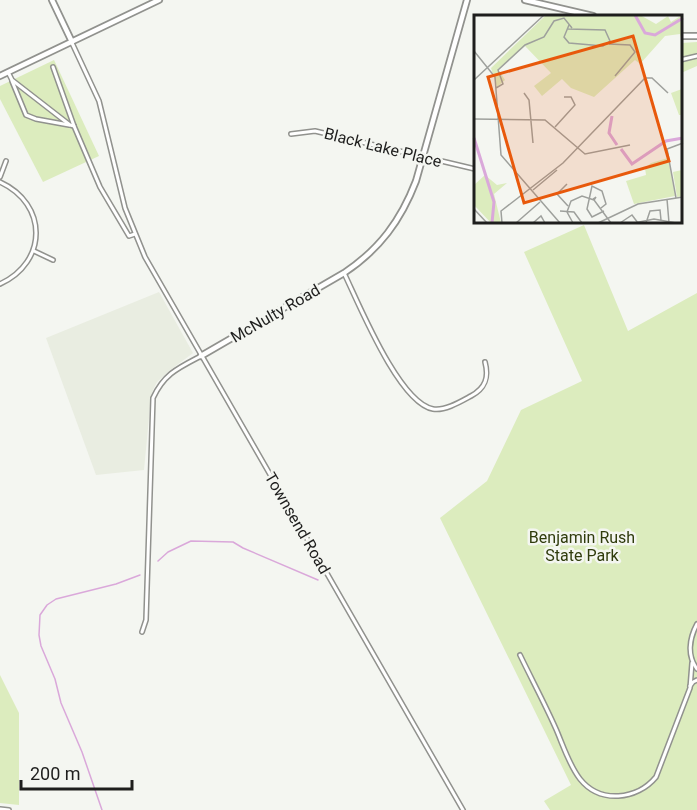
<svg xmlns="http://www.w3.org/2000/svg" width="697" height="810" viewBox="0 0 697 810" font-family="Roboto,sans-serif">
	<style>
		.built { fill: #e9ede1 }
		.green { fill: #dcecbe }
		.lines { fill: none; stroke-linecap: round; stroke-linejoin: round }
		.stream { stroke: #daa8da; stroke-width: 1.5 }
		.street-casing { stroke: #91928e; stroke-width: 6 }
		.secondary-casing { stroke: #91928e; stroke-width: 8 }
		.street { stroke: #fff; stroke-width: 3 }
		.secondary { stroke: #fff; stroke-width: 4.5 }
		.labels { text-anchor: middle; stroke-width: 5; stroke-linejoin: round; paint-order: stroke }
		.street-label { font-size: 16px; fill: #1e1e1d; stroke: #f4f6f1 }
		.park-label { font-size: 16px; fill: #303c0d; stroke: #f4f6f1 }
		.inset-river { fill: none; stroke: #daa8da; stroke-width: 3 }
		.inset-road { fill: none; stroke: #9ea09c; stroke-width: 1.5 }
		.view { fill: #e8590c; fill-opacity: 0.15; stroke: #e8590c; stroke-width: 3 }
		.inset-edge { fill: none; stroke: #1e1e1d; stroke-width: 3 }
	</style>
	<rect width="100%" height="100%" fill="#f4f6f1"/>
	<path class="built" d="M 159,292 L 193,353 L 169,371 L 157,382 L 153,390 L 150,407 L 144,470 L 96,475 L 46,338 Z"/>
	<g class="green">
		<path d="M 697,42 L 697,66 L 681,73 L 681,43 Z"/>
		<path d="M 54,60 L 99,156 L 43,182 L 0,99 L 0,86 Z"/>
		<path d="M 584,225 L 628,331 L 697,293 L 697,810 L 550,810 L 544,801 L 571,785 L 440,518 L 487,481 L 521,410 L 582,381 L 524,252 Z"/>
		<path d="M 0,675 L 19,713 L 19,805 L 0,803 Z"/>
	</g>
	<g class="lines">
		<g class="stream">
			<path d="M 158,561 L 168,552 L 191,541 L 233,542 L 243,548 L 318,580"/>
			<path d="M 102,810 L 82,752 L 61,703 L 55,679 L 41,646 L 39,635 L 40,615 L 47,605 L 56,599 L 116,584 L 140,575"/>
		</g>
		<defs>
			<g id="street">
				<path d="M 72,43 L 99,101 L 125,208 L 145,257 L 463,810"/>
				<path d="M 680,60 L 697,56"/>
				<path d="M 53,67 L 74,126 L 100,187 L 129,236 L 135,234"/>
				<path d="M 8,72 L 12,80 L 70,125 L 74,126"/>
				<path d="M 12,81 L 26,115 L 36,119 L 69,125"/>
				<path d="M 291,134 L 315,131 L 475,169"/>
				<path d="M 0,177 L 6,161"/>
				<path d="M 0,182 C 48,204 48,262 0,284"/>
				<path d="M 34,251 L 53,260"/>
				<path d="M 344,273 C 359,304 399,403 433,409 C 445,411 460,402 471,396 C 486,388 489,377 485,362"/>
				<path d="M 697,624 C 689,639 687,656 697,669"/>
				<path d="M 142,632 L 146,620 L 153,398 C 164,374 178,368 201,356"/>
				<path d="M 520,655 C 532,680 545,704 556,729 C 563,745 569,765 580,779 C 600,804 637,800 656,777 L 690,688 L 692,663"/>
				<path d="M 690,686 L 693,682 L 697,680"/>
				<path d="M 0,809 L 9,810"/>
			</g>
			<g id="secondary">
				<path d="M 52,0 L 72,42"/>
				<path d="M 525,0 L 593,16"/>
				<path d="M 680,36 L 697,36"/>
				<path d="M 0,76 L 159,0"/>
				<path d="M 201,356 L 344,273 C 380,249 401,220 416,181 L 467,0"/>
			</g>
		</defs>
		<use href="#street" class="street-casing"/>
		<use href="#secondary" class="secondary-casing"/>
		<use href="#street" class="street"/>
		<use href="#secondary" class="secondary"/>
	</g>
	<g class="labels">
		<g class="street-label">
			<text transform="translate(383 147) rotate(14)" y="6">Black Lake Place</text>
			<text transform="translate(275 313) rotate(-30)" y="6">McNulty Road</text>
			<text transform="translate(298 523) rotate(60)" y="6">Townsend Road</text>
		</g>
		<g class="park-label">
			<text x="582" y="543">Benjamin Rush<tspan x="582" dy="18">State Park</tspan></text>
		</g>
	</g>
	<g transform="translate(474 15)">
		<rect width="208" height="208" fill="#f4f6f1"/>
		<path d="M 72,0 L 166,0 L 182,9 L 194,1 L 197,7 L 208,0 L 208,27 L 206,19 L 191,21 L 166,49 L 161,45 L 120,82 L 97,73 L 88,64 L 68,81 L 60,71 L 77,58 L 51,31 L 24,54 L 31,65 L 23,72 L 17,53 ZM 208,74 L 208,100 L 205,100 L 197,78 ZM 194,143 L 201,181 L 160,189 L 152,166 L 172,160 L 171,153 L 177,148 ZM 208,155 L 208,181 L 203,182 L 199,157 ZM 11,160 L 23,170 L 33,168 L 20,179 L 27,208 L 17,208 L 0,190 L 0,170 Z" fill="#dcecbe"/>
		<path class="inset-river" d="M 161,0 L 171,18 L 181,20 L 209,3M 138,101 L 135,118 L 143,130M 0,123 L 20,187 L 18,208M 147,134 L 158,149 L 192,126 L 209,123"/>
		<path class="inset-road" d="M 94,14 L 131,15 L 136,26 L 129,31 L 95,28 L 90,22 L 95,10M 135,29 L 156,30 L 161,37 L 141,61M 0,36 L 21,62 L 27,140 L 86,208M 0,65 L 70,0M 22,73 L 29,69 L 24,55 L 51,30 L 70,22 L 80,6 L 90,3 L 98,13M 50,78 L 55,85 L 59,128M 0,104 L 71,105 L 111,139 L 156,130M 81,112 L 101,90 L 97,82 L 90,82M 93,169 L 83,179 L 94,191M 59,175 L 83,155M 202,183 L 193,134 L 209,128M 119,184 L 122,182 L 120,185 L 137,208M 193,184 L 195,208M 127,193 L 132,189 L 128,176 L 118,171 L 113,194 L 118,202 L 130,196M 0,194 L 13,208M 86,196 L 100,197 L 108,208M 28,208 L 27,196 L 89,148 L 171,63 L 178,63 L 194,78M 42,208 L 66,187M 59,208 L 67,201 L 71,208M 99,208 L 93,197 L 97,186 L 108,181 L 120,185M 124,208 L 164,189 L 209,182M 146,208 L 158,200 L 164,208M 160,208 L 180,204 L 202,208M 172,208 L 176,196 L 186,195 L 187,205"/>
		<path class="view" d="M 159,21 L 195,146 L 50,188 L 14,62 Z"/>
		<rect width="208" height="208" class="inset-edge"/>
	</g>
	<path d="M21 780v9h111v-9" fill="none" stroke="#1e1e1d" stroke-width="3"/>
	<text x="30" y="780" font-size="18" fill="#1e1e1d" stroke="#f4f6f1" stroke-width="4.5" paint-order="stroke">200 m</text>
</svg>
